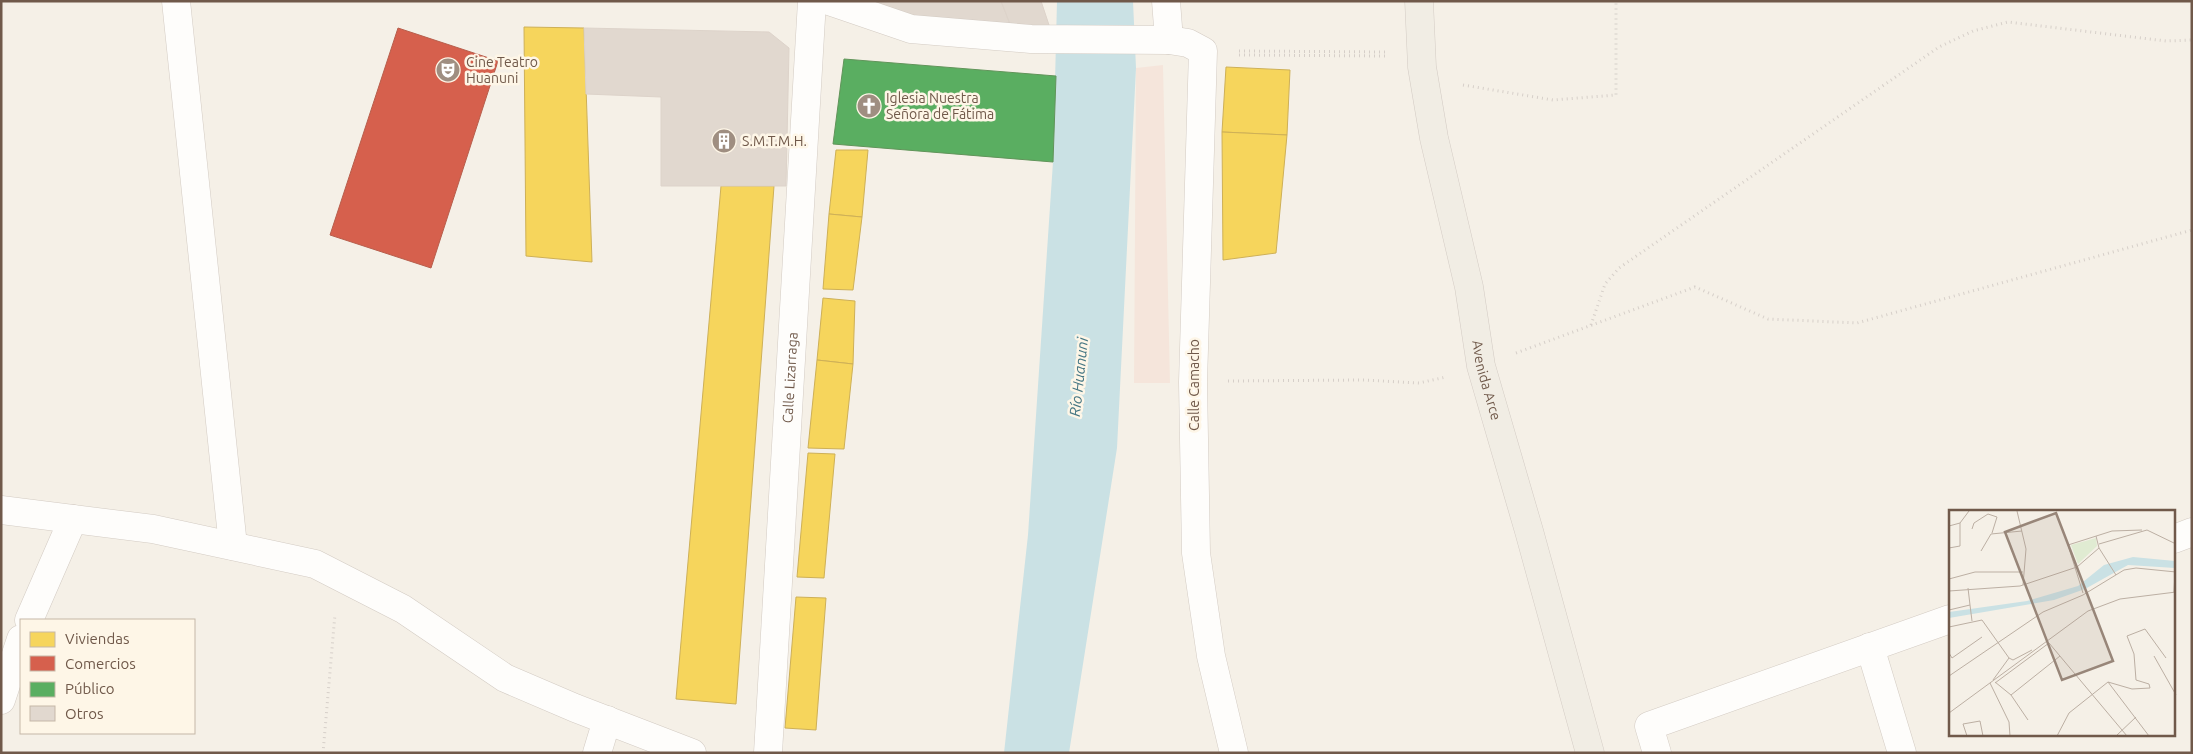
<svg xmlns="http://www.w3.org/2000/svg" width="2193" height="754" viewBox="0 0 2193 754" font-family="Ubuntu,sans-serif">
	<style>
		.commercial { fill: #f5e5db }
		.water { fill: #cae1e4 }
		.homes { fill: #f6d55c; stroke: #ceb057 }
		.shops { fill: #d6604d; stroke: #b75e4c }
		.public { fill: #5aae61; stroke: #61945a }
		.building { fill: #e1d8cf; stroke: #ddd3ca }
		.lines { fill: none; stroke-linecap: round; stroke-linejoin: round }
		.minor-casing { stroke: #d3cbc3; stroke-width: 29 }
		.major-casing { stroke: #d3cbc4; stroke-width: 29 }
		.path { stroke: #d6cfc9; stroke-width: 3; stroke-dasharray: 1 4; stroke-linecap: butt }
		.minor { stroke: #fefdfb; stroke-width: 28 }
		.major { stroke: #f1ede4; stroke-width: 28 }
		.labels { text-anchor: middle; stroke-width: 5; stroke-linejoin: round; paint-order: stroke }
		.poi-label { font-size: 14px; fill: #70594a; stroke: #fef6e7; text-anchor: start }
		.street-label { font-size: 14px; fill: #70594a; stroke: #fef6e7 }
		.water-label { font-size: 15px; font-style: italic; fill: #457683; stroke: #fef6e7 }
		.inset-road { fill: none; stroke: #bcafa3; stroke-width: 1 }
		.view { fill: #988679; fill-opacity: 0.15; stroke: #988679; stroke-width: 2.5 }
		.inset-edge { fill: none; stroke: #70594a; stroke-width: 2.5 }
	</style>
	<rect width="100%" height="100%" fill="#f5f0e7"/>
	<path class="commercial" d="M 1163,65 L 1170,383 L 1134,383 L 1136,68 Z"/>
	<path class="water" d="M 1057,1 L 1133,1 L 1136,68 L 1117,448 L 1069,753 L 1004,753 L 1028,535 L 1053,162 Z"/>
	<g class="homes">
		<path d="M 524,27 L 584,28 L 592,262 L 526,256 Z"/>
		<path d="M 1226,67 L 1290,70 L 1287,135 L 1222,132 Z"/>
		<path d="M 1222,132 L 1287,135 L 1276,253 L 1223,260 Z"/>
		<path d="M 836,150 L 868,150 L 862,217 L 829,214 Z"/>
		<path d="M 721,186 L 774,186 L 736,704 L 676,699 Z"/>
		<path d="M 829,214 L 862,217 L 853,290 L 823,289 Z"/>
		<path d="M 823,298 L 855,301 L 853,364 L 817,360 Z"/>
		<path d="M 817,360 L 853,364 L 844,449 L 808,448 Z"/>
		<path d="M 808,453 L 835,454 L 824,578 L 797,577 Z"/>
		<path d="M 796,597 L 826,598 L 816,730 L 785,728 Z"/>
	</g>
	<path class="shops" d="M 398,28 L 498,61 L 431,268 L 330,235 Z"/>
	<path class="public" d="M 844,59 L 1056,76 L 1053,162 L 833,144 Z"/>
	<g class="building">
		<path d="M 857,1 L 1001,1 L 1012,29 L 930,24 Z"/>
		<path d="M 1001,1 L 1041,1 L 1050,28 L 1012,29 Z"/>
		<path d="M 584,28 L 769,32 L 789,48 L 786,186 L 661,186 L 661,97 L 586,94 Z"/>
	</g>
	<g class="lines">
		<defs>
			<g id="minor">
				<path d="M 176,1 L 233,546"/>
				<path d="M 829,1 L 911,29 L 1031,39 L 1169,40 L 1188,43 L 1203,51 L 1193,382 L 1196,553 L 1211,656 L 1234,753"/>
				<path d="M 1166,1 L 1169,40"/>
				<path d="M 1,510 L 153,529 L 315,564 L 403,609 L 505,678 L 575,708 L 692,753"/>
				<path d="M 2174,539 L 2192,532"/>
				<path d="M 29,620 L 73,519"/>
				<path d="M 1870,647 L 1902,753"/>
				<path d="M 1,700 L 21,639"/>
				<path d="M 597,753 L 607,720"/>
				<path id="s1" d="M 768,753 L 812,1"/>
				<path d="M 1657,753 L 1649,726 L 1950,619"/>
			</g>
			<g id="major">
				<path id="s2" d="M 1419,1 L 1422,67 L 1434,138 L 1469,287 L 1481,366 L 1529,531 L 1590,753"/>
			</g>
		</defs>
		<use href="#minor" class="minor-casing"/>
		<use href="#major" class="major-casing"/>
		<g class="path">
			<path d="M 1239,51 L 1385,52"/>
			<path d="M 1239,55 L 1385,56"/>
			<path d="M 1463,85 L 1553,100 L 1616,95 L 1616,1"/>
			<path d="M 1591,325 L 1605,284 L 1619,268 L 1939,47 L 1973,31 L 2008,22 L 2166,41 L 2192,40"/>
			<path d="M 1516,353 L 1695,287 L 1768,319 L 1857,323 L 2192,230"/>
			<path d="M 1228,381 L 1363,380 L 1419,383 L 1446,377"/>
			<path d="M 323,753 L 335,614"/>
		</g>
		<use href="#minor" class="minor"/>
		<use href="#major" class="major"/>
	</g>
	<defs>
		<symbol id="theatre-disc" viewBox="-11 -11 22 22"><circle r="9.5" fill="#9f8e81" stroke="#fef6e7"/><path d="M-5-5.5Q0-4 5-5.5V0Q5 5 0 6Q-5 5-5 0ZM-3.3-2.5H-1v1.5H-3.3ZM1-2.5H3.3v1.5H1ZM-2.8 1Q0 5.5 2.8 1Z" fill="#fff"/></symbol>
		<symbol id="church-disc" viewBox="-11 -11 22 22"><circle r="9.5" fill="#9f8e81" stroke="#fef6e7"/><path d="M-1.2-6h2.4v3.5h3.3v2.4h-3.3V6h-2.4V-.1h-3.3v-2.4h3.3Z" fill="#fff"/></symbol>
		<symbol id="building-disc" viewBox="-11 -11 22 22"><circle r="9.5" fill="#9f8e81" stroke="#fef6e7"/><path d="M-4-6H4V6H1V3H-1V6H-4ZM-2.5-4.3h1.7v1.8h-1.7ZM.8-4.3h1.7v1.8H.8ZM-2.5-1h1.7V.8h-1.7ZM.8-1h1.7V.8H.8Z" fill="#fff"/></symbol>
	</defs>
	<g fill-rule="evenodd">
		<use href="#theatre-disc" x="434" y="56" width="28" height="28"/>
		<use href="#church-disc" x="855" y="92" width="28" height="28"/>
		<use href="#building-disc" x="710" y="127" width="28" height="28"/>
	</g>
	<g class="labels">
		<g class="poi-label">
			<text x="466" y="67">Cine Teatro<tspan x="466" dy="16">Huanuni</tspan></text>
			<text x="886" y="103">Iglesia Nuestra<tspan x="886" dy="16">Señora de Fátima</tspan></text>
			<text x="742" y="146">S.M.T.M.H.</text>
		</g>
		<g class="street-label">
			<text dy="5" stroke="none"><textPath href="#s1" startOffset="376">Calle Lizarraga</textPath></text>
			<text dy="5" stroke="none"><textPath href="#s2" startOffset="386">Avenida Arce</textPath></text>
			<text transform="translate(1194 385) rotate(-90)" y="5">Calle Camacho</text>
		</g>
		<g class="water-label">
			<text transform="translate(1079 377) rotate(-84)" y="5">Río Huanuni</text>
		</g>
	</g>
	<g transform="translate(1949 510)">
		<rect width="226" height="226" fill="#f5f0e7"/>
		<path d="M 147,28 L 148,36 L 129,54 L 122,35 Z" fill="#e0ebd2"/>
		<path d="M 184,47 L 226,51 L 226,58 L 179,55 L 136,79 L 105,90 L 0,108 L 0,102 L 78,91 L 129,76 L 155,55 Z" fill="#cae1e4"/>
		<path class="inset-road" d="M 68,1 L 77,39 L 74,75M 0,16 L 11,13 L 20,1M 23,19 L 25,13 L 39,4 L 48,7 L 43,23M 150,34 L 198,20 L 227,34M 0,38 L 11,36 L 11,13M 150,38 L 167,65M 32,41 L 42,24 L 73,21M 0,69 L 26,62 L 74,62M 19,78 L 21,95M 0,81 L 71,76 L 128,57 L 150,38 L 147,26M 225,82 L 226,62M 134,83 L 119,35 L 163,21 L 193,20M 0,100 L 21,95 L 23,111M 0,117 L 33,110 L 60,148 L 44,170M 0,143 L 3,148 L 33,127M 205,146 L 227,185M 60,148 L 64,150 L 83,140M 0,166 L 94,102 L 134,85 L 175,60 L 187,58 L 227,62M 46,172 L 62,185 L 79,210M 159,172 L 200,226M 41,173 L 60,212 L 61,226M 46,173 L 100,133 L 178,226M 62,185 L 111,146M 0,203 L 139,101 L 171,89 L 227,82M 18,226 L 14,214 L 31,211 L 34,226M 108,226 L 120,203 L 159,172 L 183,179 L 201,178 L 200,174 L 187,170 L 185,144 L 178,126 L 196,119 L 217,148M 167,226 L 187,207"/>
		<path class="view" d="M 107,3 L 164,151 L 113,170 L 56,22 Z"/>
		<rect width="226" height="226" class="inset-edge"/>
	</g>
	<rect width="2193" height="754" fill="none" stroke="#70594a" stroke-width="5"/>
	<rect x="20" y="619" width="175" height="115" fill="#fef6e7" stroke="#c5b7a8"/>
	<rect x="30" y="632" width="25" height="15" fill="#f6d55c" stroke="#c5b7a8"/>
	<text x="65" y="644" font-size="15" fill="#70594a">Viviendas</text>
	<rect x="30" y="656" width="25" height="15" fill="#d6604d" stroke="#c5b7a8"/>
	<text x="65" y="669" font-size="15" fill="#70594a">Comercios</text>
	<rect x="30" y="682" width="25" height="15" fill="#5aae61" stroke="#c5b7a8"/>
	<text x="65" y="694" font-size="15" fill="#70594a">Público</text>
	<rect x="30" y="706" width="25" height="15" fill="#e1d8cf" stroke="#c5b7a8"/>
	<text x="65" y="719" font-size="15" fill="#70594a">Otros</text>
</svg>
